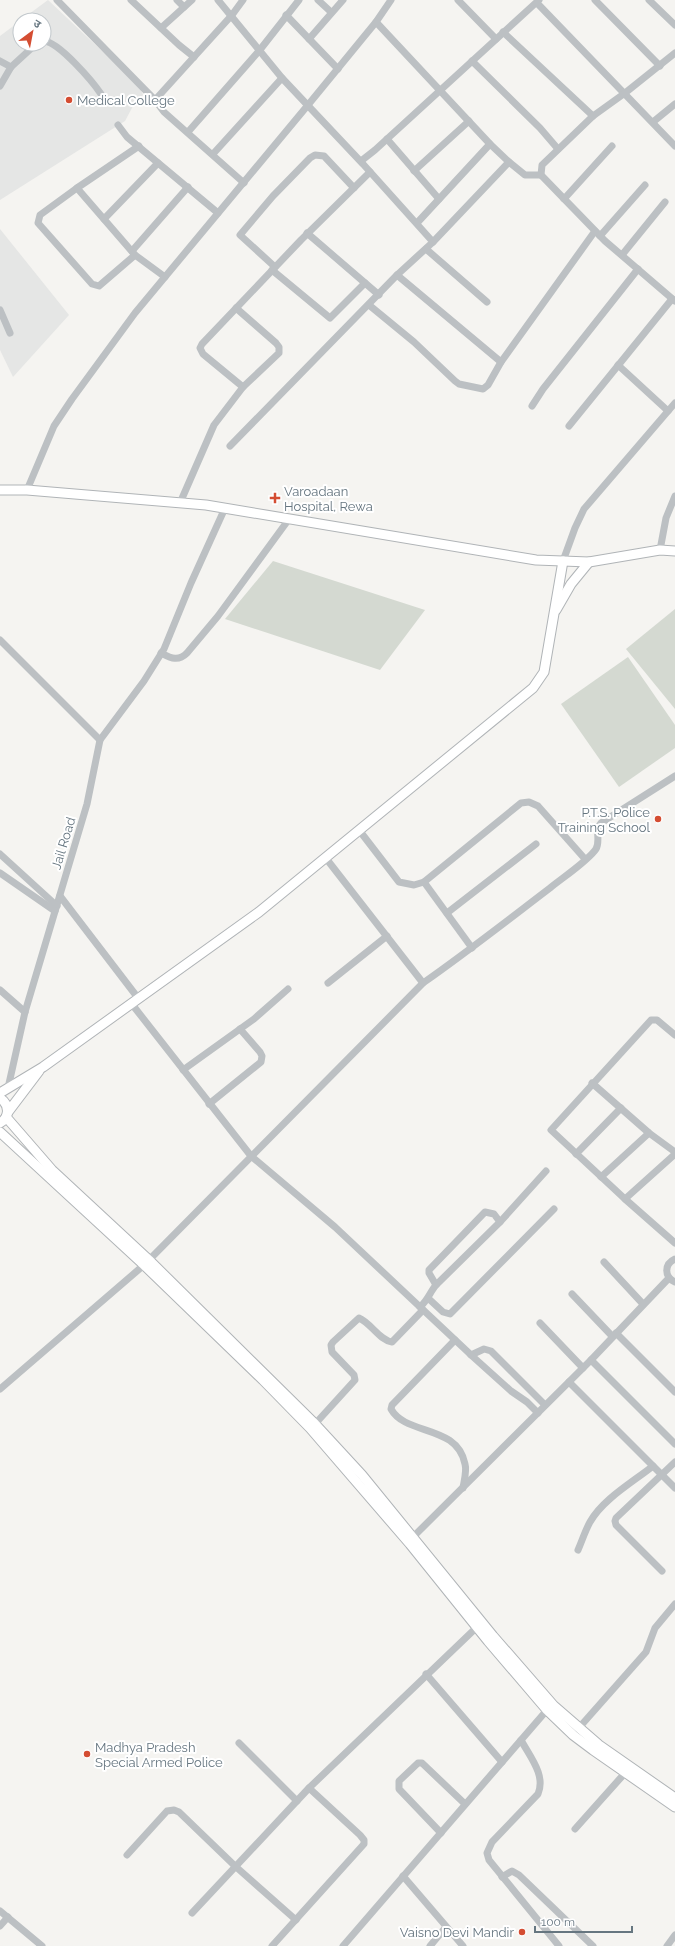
<svg xmlns="http://www.w3.org/2000/svg" width="675" height="1946" viewBox="0 0 675 1946" font-family="Raleway,'Noto Sans Devanagari',sans-serif">
	<style>
		.built { fill: #e5e6e5 }
		.green { fill: #d4d9d1 }
		.lines { fill: none; stroke-linecap: round; stroke-linejoin: round }
		.major-casing { stroke: #b0b4b7; stroke-width: 11 }
		.minor { stroke: #bcc0c3; stroke-width: 7 }
		.major { stroke: #fff; stroke-width: 9 }
		.poi-dot { fill: #d44d32; stroke: #fff; stroke-width: 1.5 }
		.labels { text-anchor: middle; stroke-width: 4; stroke-linejoin: round; paint-order: stroke }
		.poi-label { font-size: 13px; fill: #667680; stroke: #fff; text-anchor: start }
		.street-label { font-size: 13px; fill: #667680; stroke: #fff }
	</style>
	<rect width="100%" height="100%" fill="#f5f4f1"/>
	<g class="built">
		<path d="M 48,0 L 140,87 L 143,95 L 133,106 L 125,121 L 0,200 L 0,36 L 20,21 L 20,44 L 44,44 L 44,20 L 21,20 Z"/>
		<path d="M 0,229 L 69,315 L 13,377 L 0,350 Z"/>
	</g>
	<g class="green">
		<path d="M 273,561 L 425,610 L 380,670 L 225,619 Z"/>
		<path d="M 675,609 L 675,709 L 626,649 Z"/>
		<path d="M 628,657 L 675,725 L 675,748 L 619,787 L 561,704 Z"/>
	</g>
	<g class="lines">
		<defs>
			<g id="major">
				<path d="M 0,490 L 27,490 L 206,505 L 536,560 L 589,562 L 660,550 L 675,551"/>
				<path d="M 556,610 L 571,584 L 589,562"/>
				<path d="M 0,1093 L 43,1067 L 259,912 L 533,688 L 544,672 L 563,561"/>
				<path d="M 0,1098 C 10,1105 10,1117 0,1123"/>
				<path d="M 8,1112 L 39,1071"/>
				<path d="M 6,1117 L 52,1170 L 149,1260 L 315,1424 L 362,1475 L 493,1636 L 554,1706 L 599,1745 L 675,1798"/>
				<path d="M 0,1132 L 144,1265 L 263,1380 L 310,1428 L 410,1544 L 488,1641 L 547,1710 L 573,1735 L 593,1750 L 675,1807"/>
			</g>
		</defs>
		<use href="#major" class="major-casing"/>
		<g class="minor">
			<path d="M 57,0 L 155,100 L 164,112 L 244,183"/>
			<path d="M 131,0 L 179,45 L 194,57"/>
			<path d="M 177,0 L 184,7"/>
			<path d="M 218,0 L 282,78 L 363,164 L 433,242 L 397,275 L 230,446"/>
			<path d="M 318,0 L 331,12"/>
			<path d="M 458,0 L 496,39"/>
			<path d="M 595,0 L 660,66"/>
			<path d="M 649,0 L 675,25"/>
			<path d="M 537,3 L 675,146"/>
			<path d="M 286,15 L 338,69"/>
			<path d="M 376,22 L 490,144 L 509,162 L 433,242"/>
			<path d="M 161,28 L 192,0"/>
			<path d="M 503,32 L 593,116"/>
			<path d="M 309,39 L 343,0"/>
			<path d="M 44,41 C 59,42 93,82 101,94"/>
			<path d="M 675,53 L 625,93 L 593,116 L 542,165 L 541,175 L 605,241 L 675,301"/>
			<path d="M 0,61 L 11,67"/>
			<path d="M 472,61 L 540,128 L 558,149"/>
			<path d="M 0,86 L 11,67 L 36,44"/>
			<path d="M 155,100 L 232,15 L 243,0"/>
			<path d="M 653,122 L 675,104"/>
			<path d="M 118,125 L 127,137 L 218,213"/>
			<path d="M 188,132 L 259,51 L 299,0"/>
			<path d="M 387,139 L 439,199"/>
			<path d="M 139,146 L 77,188 L 135,255 L 165,277"/>
			<path d="M 213,154 L 282,78"/>
			<path d="M 361,161 L 375,150 L 539,0"/>
			<path d="M 509,162 L 525,175 L 541,175"/>
			<path d="M 414,171 L 469,121"/>
			<path d="M 77,188 L 40,215 L 38,223 L 92,284 L 99,286 L 135,255"/>
			<path d="M 564,199 L 612,146"/>
			<path d="M 104,219 L 158,163"/>
			<path d="M 417,223 L 490,144"/>
			<path d="M 307,233 L 379,295"/>
			<path d="M 600,236 L 645,185"/>
			<path d="M 426,249 L 487,302"/>
			<path d="M 132,251 L 188,187"/>
			<path d="M 622,255 L 665,202"/>
			<path d="M 275,267 L 240,235 L 273,196 L 310,158 L 315,155 L 324,156 L 354,188"/>
			<path d="M 272,270 L 330,318 L 365,283"/>
			<path d="M 397,275 L 501,362"/>
			<path d="M 369,305 L 414,342 L 455,381 L 459,384 L 483,389 L 488,385 L 501,362 L 595,231"/>
			<path d="M 0,310 L 10,333"/>
			<path d="M 618,365 L 668,411"/>
			<path d="M 243,387 L 203,354 L 200,348 L 202,344 L 301,240 L 370,172"/>
			<path d="M 532,406 L 543,389 L 638,269"/>
			<path d="M 569,426 L 672,299"/>
			<path d="M 27,490 L 54,426 L 72,399 L 135,313 L 308,105 L 376,22 L 391,0"/>
			<path d="M 180,503 L 214,425 L 243,387 L 279,353 L 279,347 L 276,343 L 236,308"/>
			<path d="M 660,550 L 666,518 L 675,496"/>
			<path d="M 563,561 L 575,528 L 584,509 L 675,403"/>
			<path d="M 0,640 L 100,740 L 87,804 L 25,1012 L 8,1088"/>
			<path d="M 161,653 C 171,658 178,662 187,653 L 218,616 L 289,519"/>
			<path d="M 100,740 L 144,681 L 164,649 L 191,583 L 225,508"/>
			<path d="M 359,830 L 399,882 L 414,885 L 424,882 L 521,803 L 529,802 L 538,806 L 585,859"/>
			<path d="M 0,854 L 57,906"/>
			<path d="M 0,873 L 55,911"/>
			<path d="M 424,882 L 472,948"/>
			<path d="M 60,896 L 138,998"/>
			<path d="M 447,913 L 536,844"/>
			<path d="M 328,983 L 387,936"/>
			<path d="M 423,983 C 466,953 508,920 550,888 C 562,878 588,861 596,849 C 601,840 594,830 601,823 L 675,776"/>
			<path d="M 0,990 L 25,1012"/>
			<path d="M 131,1003 L 251,1156 L 335,1227 L 469,1353 L 471,1355 L 484,1349 L 491,1351 L 545,1405"/>
			<path d="M 675,1035 L 657,1020 L 651,1020 L 551,1130 L 625,1199 L 675,1243"/>
			<path d="M 183,1070 L 254,1019 L 288,989"/>
			<path d="M 592,1083 L 649,1133 L 675,1152"/>
			<path d="M 209,1104 L 261,1062 L 262,1056 L 260,1052 L 240,1029"/>
			<path d="M 576,1154 L 621,1108"/>
			<path d="M 601,1177 L 649,1133"/>
			<path d="M 625,1199 L 675,1154"/>
			<path d="M 675,1259 C 664,1264 664,1277 675,1282"/>
			<path d="M 149,1260 L 423,983 L 325,857"/>
			<path d="M 604,1262 L 643,1304"/>
			<path d="M 436,1285 L 429,1273 L 429,1270 L 485,1212 L 494,1214 L 500,1222"/>
			<path d="M 572,1294 L 612,1336"/>
			<path d="M 429,1299 L 443,1312 L 450,1314 L 554,1209"/>
			<path d="M 420,1307 C 428,1300 430,1292 436,1285 L 500,1222 L 546,1171"/>
			<path d="M 540,1323 L 583,1368"/>
			<path d="M 616,1333 L 675,1392"/>
			<path d="M 455,1340 L 392,1405 L 391,1409 C 406,1436 457,1424 465,1464 C 467,1471 464,1481 463,1488"/>
			<path d="M 471,1355 L 511,1391 L 527,1402 L 538,1413"/>
			<path d="M 591,1360 L 675,1444"/>
			<path d="M 569,1382 L 675,1488"/>
			<path d="M 0,1389 L 144,1265"/>
			<path d="M 315,1424 L 355,1380 L 354,1375 L 332,1352 L 331,1345 L 333,1342 L 359,1318 C 371,1323 379,1340 392,1342 L 423,1310"/>
			<path d="M 413,1537 L 591,1360 L 669,1278"/>
			<path d="M 578,1550 C 582,1541 585,1531 590,1522 C 603,1499 633,1482 653,1466"/>
			<path d="M 662,1571 L 616,1525 L 615,1521 L 616,1518 L 675,1462"/>
			<path d="M 426,1674 L 502,1762"/>
			<path d="M 577,1730 L 646,1652 L 655,1628 L 675,1604"/>
			<path d="M 521,1740 C 530,1757 546,1775 538,1794 L 492,1842 L 487,1853 L 489,1860 L 559,1946"/>
			<path d="M 239,1743 L 297,1801"/>
			<path d="M 575,1829 L 625,1773"/>
			<path d="M 441,1833 L 399,1789 L 399,1781 L 418,1763 L 422,1763 L 465,1804"/>
			<path d="M 127,1855 L 167,1811 L 174,1810 L 179,1812 L 235,1866 L 296,1920"/>
			<path d="M 403,1876 L 463,1946"/>
			<path d="M 502,1877 L 512,1871 L 519,1875 L 593,1946"/>
			<path d="M 0,1911 L 42,1946"/>
			<path d="M 192,1913 L 309,1788"/>
			<path d="M 0,1926 L 8,1917"/>
			<path d="M 272,1946 L 364,1844 L 364,1840 L 360,1835 L 309,1788 L 477,1627"/>
			<path d="M 343,1946 L 547,1710"/>
			<path d="M 430,1946 L 446,1927"/>
			<path d="M 667,1946 L 675,1935"/>
		</g>
		<use href="#major" class="major"/>
	</g>
	<g class="poi-dot">
		<circle cx="69" cy="100" r="4"/>
		<path d="M273 492h4v4h4v4h-4v4h-4v-4h-4v-4h4z"/>
		<circle cx="658" cy="819" r="4"/>
		<circle cx="87" cy="1754" r="4"/>
		<circle cx="522" cy="1932" r="4"/>
	</g>
	<g class="labels">
		<g class="poi-label">
			<text x="77" y="105">Medical College</text>
			<text x="284" y="496">Varoadaan<tspan x="284" dy="15">Hospital, Rewa</tspan></text>
			<text x="650" y="817" text-anchor="end">P.T.S. Police<tspan x="650" dy="15">Training School</tspan></text>
			<text x="95" y="1752">Madhya Pradesh<tspan x="95" dy="15">Special Armed Police</tspan></text>
			<text x="514" y="1937" text-anchor="end">Vaisno Devi Mandir</text>
		</g>
		<g class="street-label">
			<text transform="translate(63 843) rotate(-73)" y="5">Jail Road</text>
		</g>
	</g>
	<g transform="translate(32 32) rotate(32)"><circle r="19" fill="#ffffff" stroke="#c2c8cc"/>
	<path d="M0-3L7 15L0 10L-7 15Z" fill="#d44d32"/>
	<text y="-6" font-size="11" font-weight="bold" text-anchor="middle" fill="#667680">उ</text>
	</g>
	<path d="M535 1926v6h97v-6" fill="none" stroke="#667680" stroke-width="2"/>
	<text x="541" y="1926" font-size="12" fill="#667680" stroke="#ffffff" stroke-width="3" paint-order="stroke">100 m</text>
</svg>
